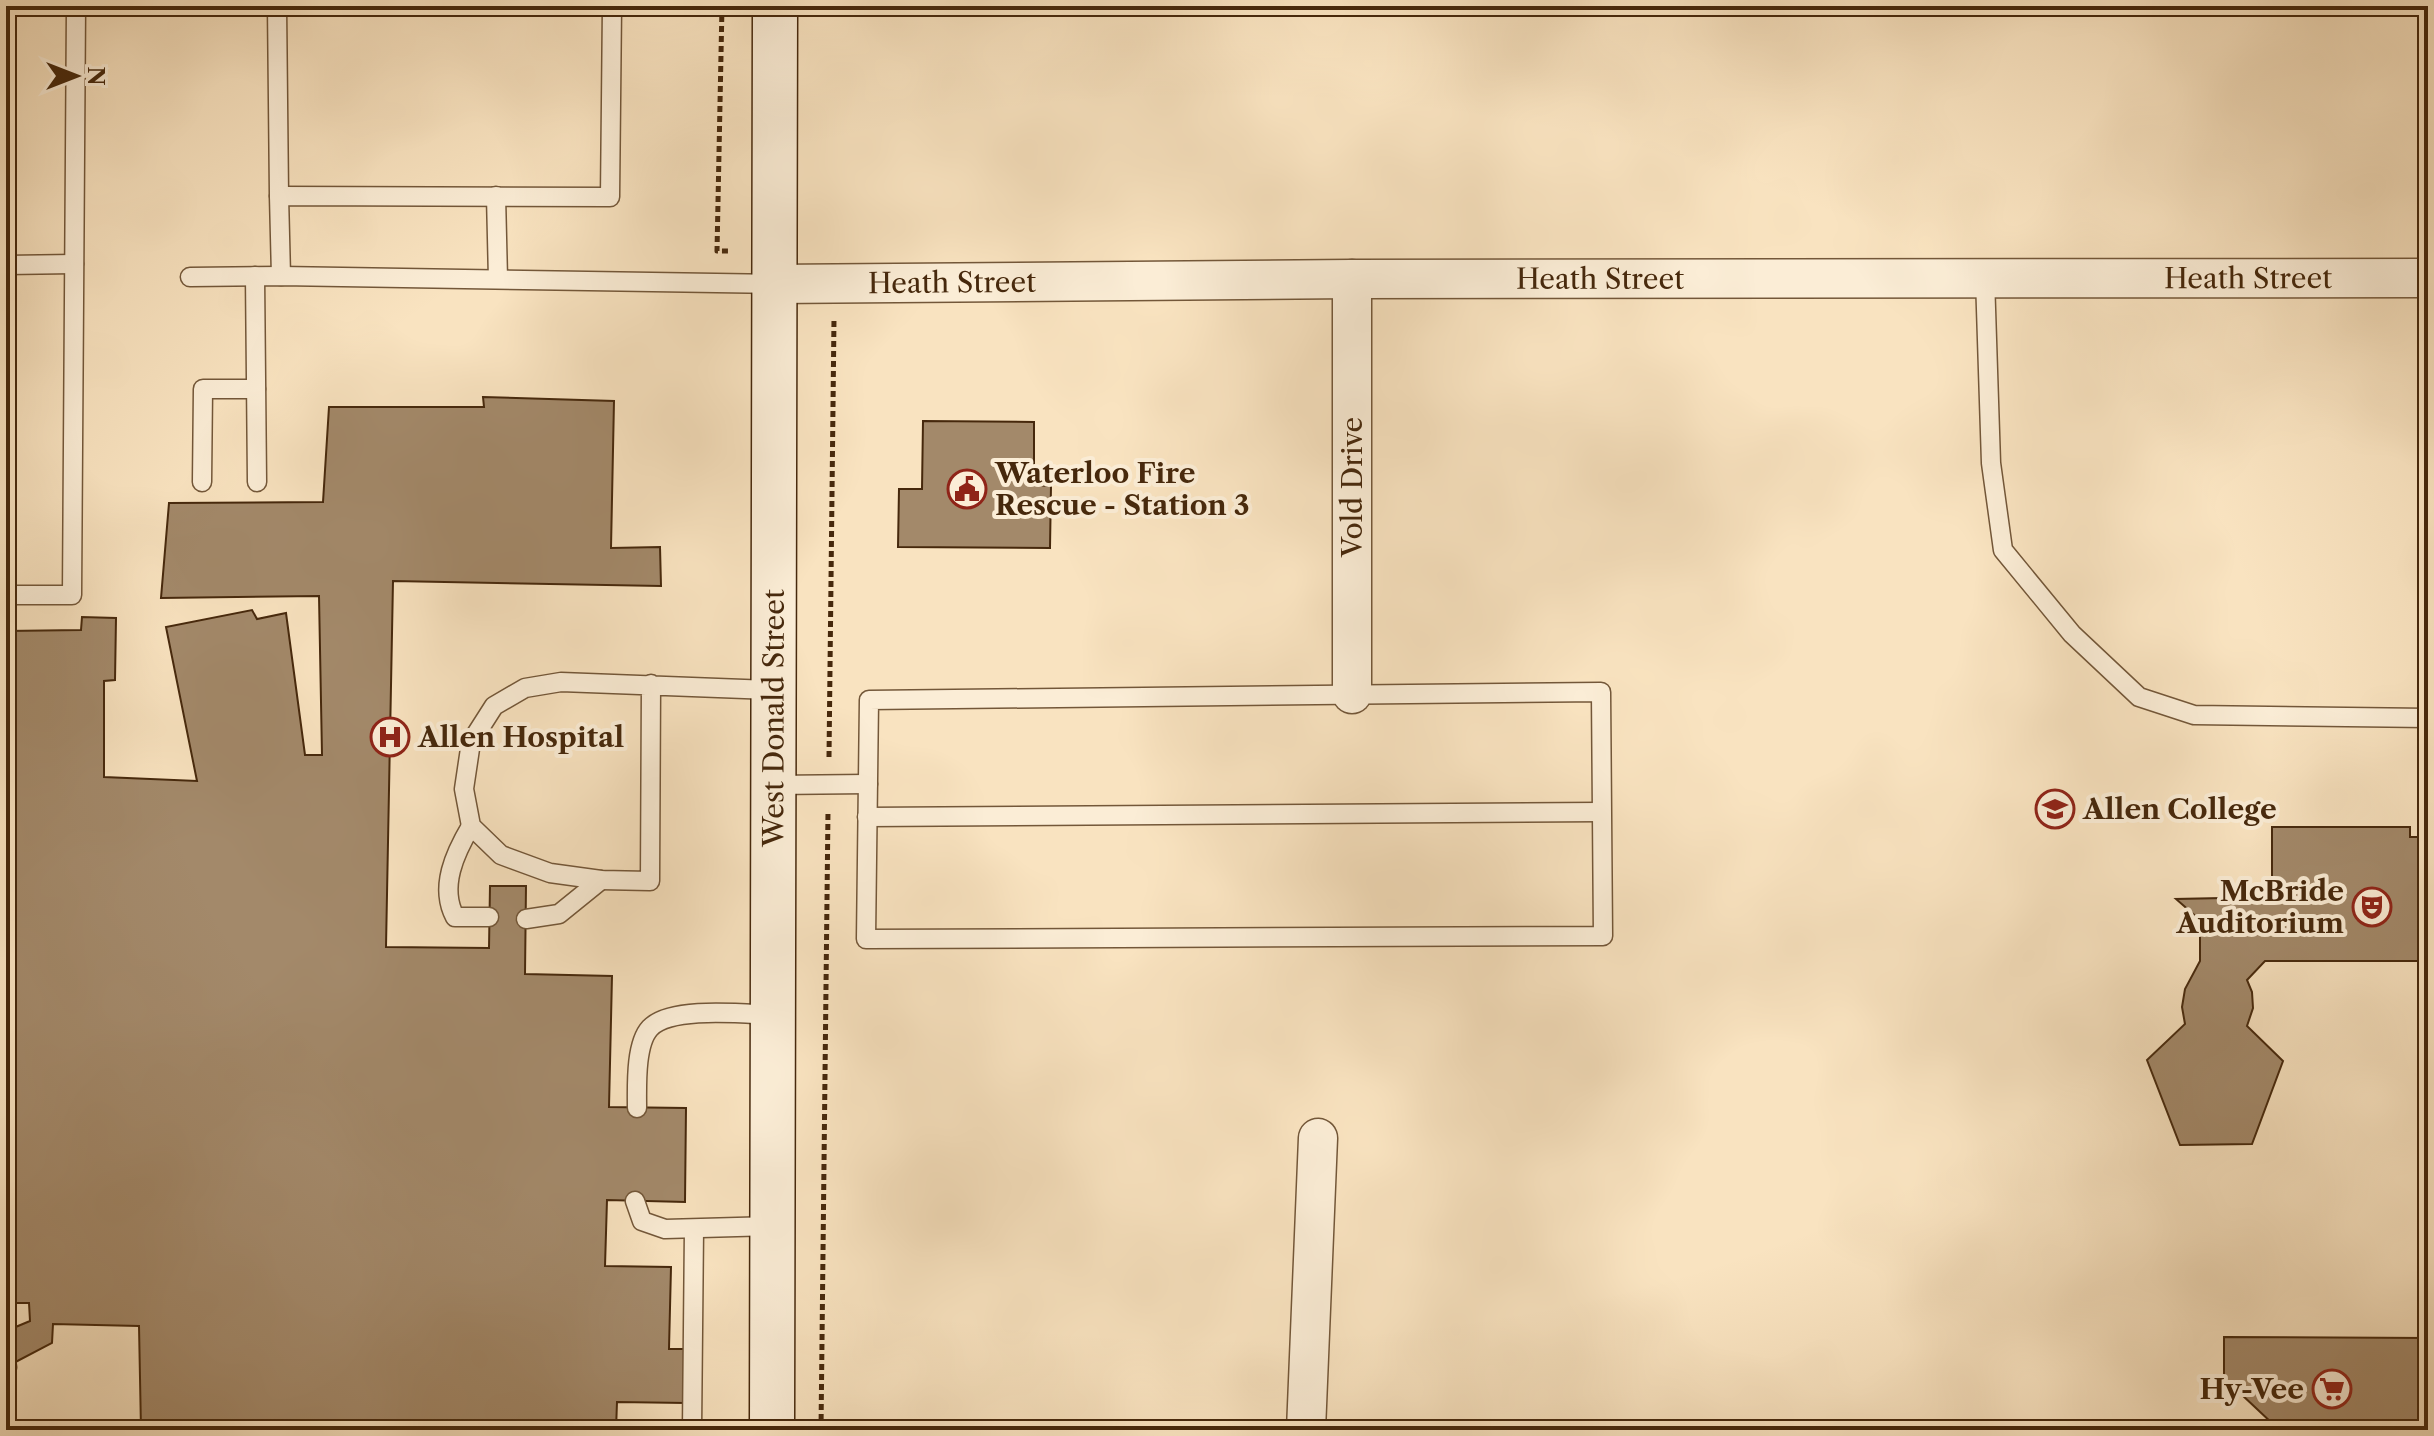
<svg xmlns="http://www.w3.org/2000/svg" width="2434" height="1436" viewBox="0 0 2434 1436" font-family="'Libre Caslon Text',serif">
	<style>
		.building { fill: #a3896a; stroke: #46280c; stroke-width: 2 }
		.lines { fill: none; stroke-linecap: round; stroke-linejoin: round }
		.service-casing { stroke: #735739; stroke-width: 21 }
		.minor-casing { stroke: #735739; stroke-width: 41 }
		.secondary-casing { stroke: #46280c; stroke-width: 47 }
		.path { stroke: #46280c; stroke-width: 5; stroke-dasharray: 6 4; stroke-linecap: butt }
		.service { stroke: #fbedd6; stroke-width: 18 }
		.minor { stroke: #fbedd6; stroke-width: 38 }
		.secondary { stroke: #fbedd6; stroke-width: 44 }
		.labels { text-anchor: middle; stroke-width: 8; stroke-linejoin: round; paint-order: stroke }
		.street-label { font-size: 28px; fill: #46280c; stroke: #fbedd6 }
		.poi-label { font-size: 28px; font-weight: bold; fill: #46280c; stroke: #fbedd6; text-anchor: start }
	</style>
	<rect width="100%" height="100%" fill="#f9e3c0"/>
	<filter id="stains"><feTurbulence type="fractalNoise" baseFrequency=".0025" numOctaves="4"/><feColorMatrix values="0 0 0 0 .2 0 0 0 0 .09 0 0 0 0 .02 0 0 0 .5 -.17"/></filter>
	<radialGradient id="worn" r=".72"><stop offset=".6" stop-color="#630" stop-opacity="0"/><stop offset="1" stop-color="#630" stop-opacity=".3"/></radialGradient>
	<g class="building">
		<path d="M 483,397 L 614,401 L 611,548 L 660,547 L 661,586 L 393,581 L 386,947 L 489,948 L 490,886 L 526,886 L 525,974 L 612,976 L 609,1107 L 686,1108 L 685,1202 L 607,1200 L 605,1266 L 671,1267 L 669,1349 L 687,1349 L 686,1403 L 617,1402 L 616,1430 L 141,1430 L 139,1326 L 53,1324 L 52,1343 L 6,1367 L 6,1331 L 30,1321 L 29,1303 L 6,1303 L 6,631 L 81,630 L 82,617 L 116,618 L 115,680 L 104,681 L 104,777 L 197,781 L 166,627 L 252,610 L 257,619 L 286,613 L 305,755 L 322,755 L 319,596 L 161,598 L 169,503 L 323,502 L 329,407 L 484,407 Z"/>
		<path d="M 923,421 L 1034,422 L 1034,485 L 1051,486 L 1050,548 L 898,547 L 899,489 L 922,489 Z"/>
		<path d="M 2272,827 L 2410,827 L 2410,837 L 2428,837 L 2428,961 L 2265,961 L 2247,980 L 2252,992 L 2253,1008 L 2247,1026 L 2283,1061 L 2252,1144 L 2180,1145 L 2147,1060 L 2185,1024 L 2182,1007 L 2185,989 L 2200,961 L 2200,920 L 2176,899 L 2272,897 Z"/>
		<path d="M 2224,1337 L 2428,1338 L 2428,1430 L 2300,1430 L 2300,1425 L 2274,1425 L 2224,1378 Z"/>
	</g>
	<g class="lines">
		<defs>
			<g id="service">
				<path d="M 277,6 L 279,196"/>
				<path d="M 496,196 L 498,279"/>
				<path d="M 6,265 L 74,264"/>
				<path d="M 255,276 L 257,482"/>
				<path d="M 281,276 L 279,196 L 610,197 L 612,6"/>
				<path d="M 190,277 L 281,276 L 774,284"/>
				<path d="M 1985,278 L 1991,463 L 2003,550 L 2072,634 L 2139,697 L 2194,715 L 2428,718"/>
				<path d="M 202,482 L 203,389 L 256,389"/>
				<path d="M 6,595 L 72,595 L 76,6"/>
				<path d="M 651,684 L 650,881 L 601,880 L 550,873 L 501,855 L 471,826 L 464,789 L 471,742 L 494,706 L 525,688 L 561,682 L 773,690"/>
				<path d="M 1601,692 L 1603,936 L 866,939 L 869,700 Z"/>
				<path d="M 773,785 L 868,784"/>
				<path d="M 867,817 L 1601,812"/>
				<path d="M 471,826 C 455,853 439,887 455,917 L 489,917"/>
				<path d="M 526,919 L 559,914 L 601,880"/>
				<path d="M 637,1108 C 637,1087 635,1044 650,1028 C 671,1006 744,1014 773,1015"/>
				<path d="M 635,1201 L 642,1221 L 665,1229 L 773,1226"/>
				<path d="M 6,1371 L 7,1367"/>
				<path d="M 692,1430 L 694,1229"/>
			</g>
			<g id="minor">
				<path id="s1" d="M 774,284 L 1352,279 L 2428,278"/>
				<path d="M 1352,694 L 1352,279"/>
				<path d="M 1306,1430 L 1318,1138"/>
			</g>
			<g id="secondary">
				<path id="s2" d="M 772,1430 L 775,6"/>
			</g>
		</defs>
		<use href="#service" class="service-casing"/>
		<use href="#minor" class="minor-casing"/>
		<use href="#secondary" class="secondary-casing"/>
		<g class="path">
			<path d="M 722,6 L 717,251 L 728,251"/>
			<path d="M 829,757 L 834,319"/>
			<path d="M 821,1430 L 828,811"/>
		</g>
		<use href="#service" class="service"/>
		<use href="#minor" class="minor"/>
		<use href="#secondary" class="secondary"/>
	</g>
	<defs>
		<symbol id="civic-ring" viewBox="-11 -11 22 22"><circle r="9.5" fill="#fbedd6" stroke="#8f2418" stroke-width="1.5"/><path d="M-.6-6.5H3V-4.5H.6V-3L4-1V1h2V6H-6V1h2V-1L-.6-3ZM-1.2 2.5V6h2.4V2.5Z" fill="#8f2418"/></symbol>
		<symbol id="hospital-ring" viewBox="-11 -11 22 22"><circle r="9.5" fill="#fbedd6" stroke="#8f2418" stroke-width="1.5"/><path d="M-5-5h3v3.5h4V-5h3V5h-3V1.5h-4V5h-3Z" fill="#8f2418"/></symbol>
		<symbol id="university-ring" viewBox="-11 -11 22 22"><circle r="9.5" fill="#fbedd6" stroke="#8f2418" stroke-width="1.5"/><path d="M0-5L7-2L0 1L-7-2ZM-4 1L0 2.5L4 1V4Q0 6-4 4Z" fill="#8f2418"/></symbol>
		<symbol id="theatre-ring" viewBox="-11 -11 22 22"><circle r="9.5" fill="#fbedd6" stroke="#8f2418" stroke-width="1.5"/><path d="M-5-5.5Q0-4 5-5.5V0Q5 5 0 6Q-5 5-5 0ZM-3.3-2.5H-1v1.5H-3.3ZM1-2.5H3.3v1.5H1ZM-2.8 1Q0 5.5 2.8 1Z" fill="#8f2418"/></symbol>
		<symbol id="supermarket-ring" viewBox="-11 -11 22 22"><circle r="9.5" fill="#fbedd6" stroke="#8f2418" stroke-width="1.5"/><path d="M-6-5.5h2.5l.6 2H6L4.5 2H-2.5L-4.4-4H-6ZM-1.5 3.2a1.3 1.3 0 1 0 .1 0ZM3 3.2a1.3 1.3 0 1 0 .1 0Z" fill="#8f2418"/></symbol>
	</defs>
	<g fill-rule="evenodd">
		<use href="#civic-ring" x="945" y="467" width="44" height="44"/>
		<use href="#hospital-ring" x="368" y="715" width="44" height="44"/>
		<use href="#university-ring" x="2033" y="787" width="44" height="44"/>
		<use href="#theatre-ring" x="2350" y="885" width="44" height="44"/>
		<use href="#supermarket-ring" x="2310" y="1367" width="44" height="44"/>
	</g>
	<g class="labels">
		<g class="street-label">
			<text dy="10" stroke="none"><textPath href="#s1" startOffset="1474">Heath Street</textPath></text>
			<text dy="10" stroke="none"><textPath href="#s1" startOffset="826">Heath Street</textPath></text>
			<text dy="10" stroke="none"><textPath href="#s1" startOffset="178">Heath Street</textPath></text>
			<text transform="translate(1352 487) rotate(-90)" y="10">Vold Drive</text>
			<text dy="10" stroke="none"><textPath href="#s2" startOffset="712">West Donald Street</textPath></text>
		</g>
		<g class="poi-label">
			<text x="995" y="483">Waterloo Fire<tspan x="995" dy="32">Rescue - Station 3</tspan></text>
			<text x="418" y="747">Allen Hospital</text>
			<text x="2083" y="819">Allen College</text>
			<text x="2344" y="901" text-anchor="end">McBride<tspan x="2344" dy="32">Auditorium</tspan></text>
			<text x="2304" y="1399" text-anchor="end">Hy-Vee</text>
		</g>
	</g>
	<rect width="2434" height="1436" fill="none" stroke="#f9e3c0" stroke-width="32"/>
	<rect x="8" y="8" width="2418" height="1420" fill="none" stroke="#46280c" stroke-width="4"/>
	<rect x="16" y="16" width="2402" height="1404" fill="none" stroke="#46280c" stroke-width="2"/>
	<g transform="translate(76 76) rotate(90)" stroke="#fbedd6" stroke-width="6" paint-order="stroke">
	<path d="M0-6L14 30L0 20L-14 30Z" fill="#46280c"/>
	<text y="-12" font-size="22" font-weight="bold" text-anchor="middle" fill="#46280c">N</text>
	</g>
	<rect width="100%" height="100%" filter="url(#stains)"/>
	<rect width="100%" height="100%" fill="url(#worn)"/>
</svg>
